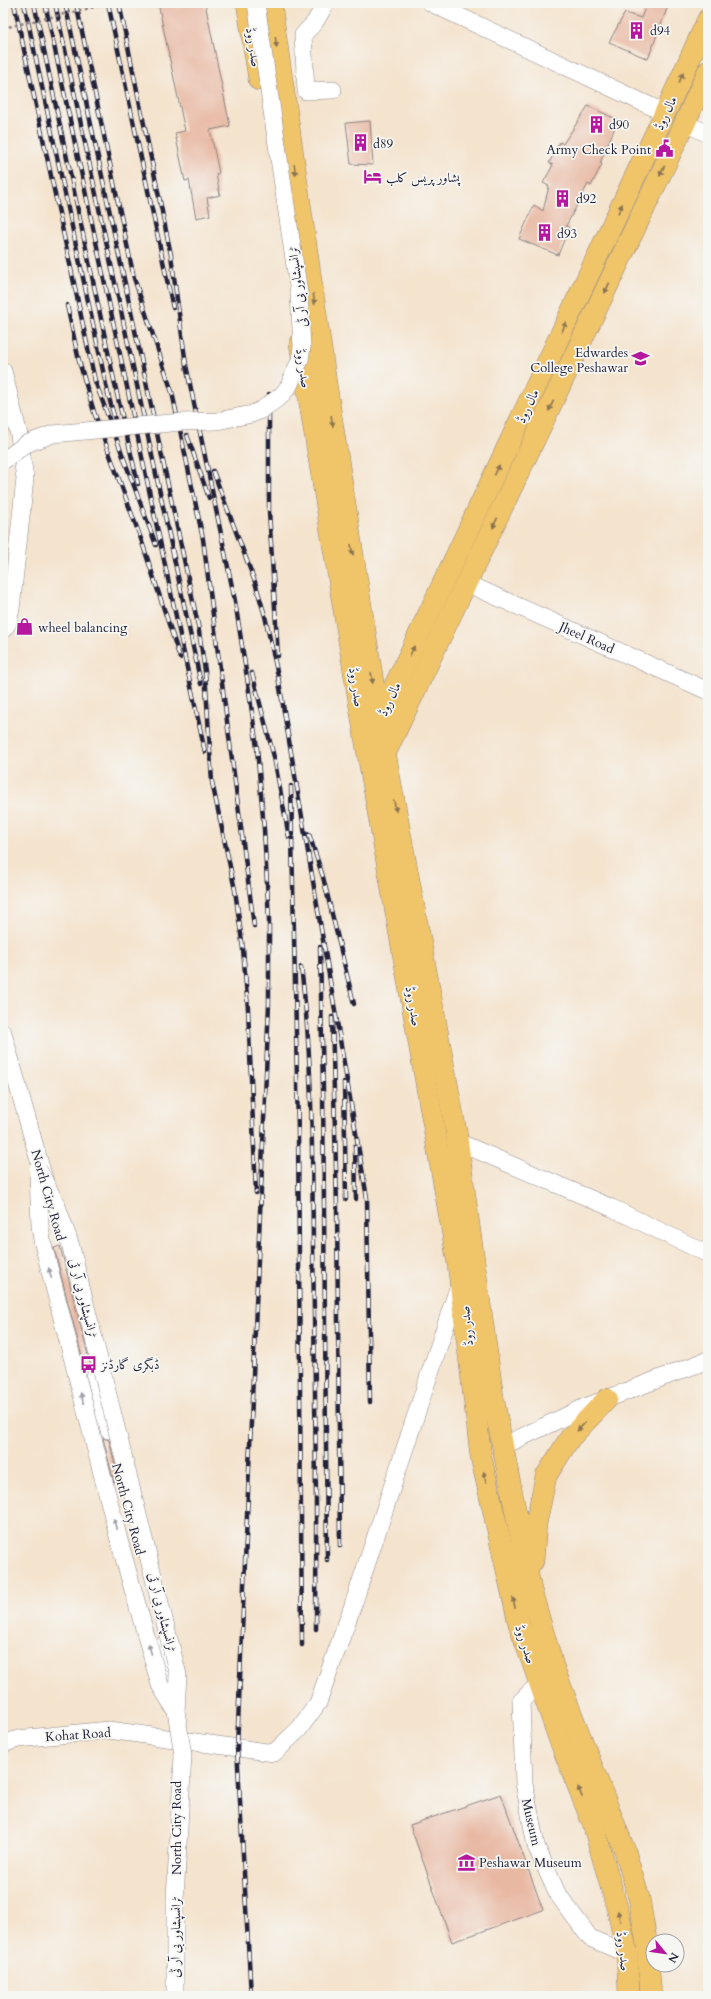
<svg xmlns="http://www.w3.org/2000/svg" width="711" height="1999" viewBox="0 0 711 1999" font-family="Cardo,Amiri,serif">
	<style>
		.building { fill: #e8b8a3 }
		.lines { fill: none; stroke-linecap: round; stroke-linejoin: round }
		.minor-casing { stroke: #8b8284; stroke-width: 18 }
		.major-casing { stroke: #8b8284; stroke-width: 22 }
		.path { stroke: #8b8284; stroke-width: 2.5; stroke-dasharray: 3 3; stroke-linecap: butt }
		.minor { stroke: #fff; stroke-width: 17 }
		.major { stroke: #f0c469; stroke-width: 21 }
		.rail-casing { stroke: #22223b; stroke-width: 4.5 }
		.rail { stroke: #f6f6f2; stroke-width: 3; stroke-dasharray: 9; stroke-linecap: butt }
		.minor-bridge-casing { stroke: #8b8284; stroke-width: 18; stroke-linecap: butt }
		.path-bridge { stroke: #8b8284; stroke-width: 2.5; stroke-dasharray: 3 3; stroke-linecap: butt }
		.minor-bridge { stroke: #fff; stroke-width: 17 }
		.oneway { fill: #897352 }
		.oneway2 { fill: #9c9ca7 }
		.labels { text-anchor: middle; stroke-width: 3.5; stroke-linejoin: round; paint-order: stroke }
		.poi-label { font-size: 13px; fill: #22223b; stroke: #f6f6f2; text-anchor: start }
		.street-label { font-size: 13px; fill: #22223b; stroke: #f6f6f2 }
	</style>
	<rect width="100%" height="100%" fill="#f6f6f2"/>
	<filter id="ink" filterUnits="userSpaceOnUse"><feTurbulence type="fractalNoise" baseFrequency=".025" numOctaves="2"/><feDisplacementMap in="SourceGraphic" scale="8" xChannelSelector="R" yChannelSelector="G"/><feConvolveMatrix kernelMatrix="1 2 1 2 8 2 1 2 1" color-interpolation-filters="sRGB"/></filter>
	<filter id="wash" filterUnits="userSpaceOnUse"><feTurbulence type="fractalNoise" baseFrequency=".012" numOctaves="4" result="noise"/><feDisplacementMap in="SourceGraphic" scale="16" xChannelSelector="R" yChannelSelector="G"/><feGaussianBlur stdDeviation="0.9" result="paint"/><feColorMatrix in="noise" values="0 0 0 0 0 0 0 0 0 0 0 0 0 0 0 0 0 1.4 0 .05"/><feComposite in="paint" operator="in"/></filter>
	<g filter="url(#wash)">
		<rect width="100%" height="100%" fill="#f4e3cd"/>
		<g id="blocks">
			<g class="building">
				<path d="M 158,3 L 205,3 L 230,126 L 210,130 L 219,173 L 216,174 L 220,195 L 207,198 L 210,215 L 196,218 L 189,180 L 185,181 L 175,133 L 185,131 Z"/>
				<path d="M 647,3 L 669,3 L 648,59 L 609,42 L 625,13 L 641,18 Z"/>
				<path d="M 588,106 L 618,120 L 600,163 L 602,164 L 591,186 L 588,184 L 566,226 L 569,228 L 558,255 L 519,239 L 534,205 L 543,211 L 549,186 L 543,183 L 553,165 L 549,163 L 560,142 L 563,144 Z"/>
				<path d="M 370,121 L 373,165 L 351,164 L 346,123 Z"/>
				<path d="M 60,1246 L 91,1367 L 86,1372 L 54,1248 Z"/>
				<path d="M 103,1438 L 109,1440 L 119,1481 L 114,1482 Z"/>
				<path d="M 501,1794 L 543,1910 L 452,1942 L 410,1825 Z"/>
			</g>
		</g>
	</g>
	<g filter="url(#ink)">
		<use href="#blocks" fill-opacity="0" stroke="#8b8284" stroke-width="1"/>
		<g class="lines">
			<defs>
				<g id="minor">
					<path d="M 326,3 L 315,22 L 303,35 L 306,91 L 333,90"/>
					<path d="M 431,3 L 665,113"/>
					<path d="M 685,123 L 708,134"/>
					<path d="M 3,371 L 19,435 L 25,479 L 11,609 L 8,623 L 3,630"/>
					<path d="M 466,583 L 708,691"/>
					<path d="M 3,1033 L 45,1182"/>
					<path d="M 458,1142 L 612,1208 L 708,1254"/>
					<path d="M 95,1376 L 108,1430"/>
					<path d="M 503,1446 L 583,1408 L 708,1360"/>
					<path d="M 165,1643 L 172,1706"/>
					<path d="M 539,1684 L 521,1701 L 524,1783 L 536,1846 L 557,1893 L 590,1938 L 627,1954"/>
					<path d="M 3,1744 L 18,1739 L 109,1730 L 274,1753 L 299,1729 L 318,1703 L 353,1605 L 459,1285"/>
				</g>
				<g id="major">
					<path d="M 247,3 L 259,80"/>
					<path d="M 271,3 L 326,383 L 379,720 L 456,1131 L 493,1397 L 531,1590 L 554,1669 L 625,1851 L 639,1898 L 647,1945 L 651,1996"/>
					<path d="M 300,344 L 365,738 L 458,1264 L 481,1457 L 519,1624 L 558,1736 L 593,1824 L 618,1911 L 627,1954 L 629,1996"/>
					<path d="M 378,721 L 665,113 L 708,19"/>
					<path d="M 384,756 L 685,123 L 708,71"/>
					<path d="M 533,1561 L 536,1524 L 546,1476 L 570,1438 L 607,1399"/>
				</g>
			</defs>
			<use href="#minor" class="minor-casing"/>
			<use href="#major" class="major-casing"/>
			<path class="path" d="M 95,3 L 96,7"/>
			<use href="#minor" class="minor"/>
			<use href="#major" class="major"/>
			<defs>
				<g id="rail">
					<path d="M 14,3 L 95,381 L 156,545"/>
					<path d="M 24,3 L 108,394 L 117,427"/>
					<path d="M 34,3 L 117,394 L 138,484"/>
					<path d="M 45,3 L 205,752"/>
					<path d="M 55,3 L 201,684"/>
					<path d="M 65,3 L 198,625 L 205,671 L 212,782 L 235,890 L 243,949 L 248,1009 L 256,1193"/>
					<path d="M 76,3 L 134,278 L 172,392 L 203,539 L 254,926"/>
					<path d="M 108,3 L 173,308"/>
					<path d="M 119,3 L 171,255 L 186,365 L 235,601 L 248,684 L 257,748 L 264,829 L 269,920 L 269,1004 L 237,1748 L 251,1996"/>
					<path d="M 67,305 L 79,361 L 94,412 L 141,539 L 180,658"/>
					<path d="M 269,394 L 269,511 L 278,656"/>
					<path d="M 187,435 L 209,498"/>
					<path d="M 213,471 L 255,582 L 265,616 L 278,676 L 367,1198 L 370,1402"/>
					<path d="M 252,673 L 274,757 L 289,837"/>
					<path d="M 291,786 L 298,1131 L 302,1645"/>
					<path d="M 309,834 L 323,877 L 354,1004"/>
					<path d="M 320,947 L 323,1089 L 327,1560"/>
					<path d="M 301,967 C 313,1059 312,1153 313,1246 C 315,1374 317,1501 316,1629"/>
					<path d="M 332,1017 L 337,1206 L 340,1546"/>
					<path d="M 344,1082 L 346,1199"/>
					<path d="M 355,1146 L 356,1199"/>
				</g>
			</defs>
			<use href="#rail" class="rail-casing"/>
			<use href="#rail" class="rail"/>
			<defs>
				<g id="minor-bridge">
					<path d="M 3,461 L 26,444 L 53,434 L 181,422 L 217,421 L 252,414 L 261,410 L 281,396 L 289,386 L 300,360 L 302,347 L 299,293 L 256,3"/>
					<path d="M 38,1169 L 57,1206 L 70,1243 L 178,1675 L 176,1711 L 183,1755 L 175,1899 L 175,1996"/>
					<path d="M 38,1175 L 40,1225 L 42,1240 L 120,1544 L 160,1685 L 176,1711"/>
				</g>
			</defs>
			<use href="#minor-bridge" class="minor-bridge-casing"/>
			<path class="path-bridge" d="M 3,28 L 112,3"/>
			<use href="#minor-bridge" class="minor-bridge"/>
		</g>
		<defs><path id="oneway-solid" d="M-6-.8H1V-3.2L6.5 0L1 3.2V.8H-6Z"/></defs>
		<g class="oneway">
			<use href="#oneway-solid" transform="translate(276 42) rotate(82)"/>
			<use href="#oneway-solid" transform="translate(681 78) rotate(-66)"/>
			<use href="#oneway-solid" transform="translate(295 170) rotate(82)"/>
			<use href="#oneway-solid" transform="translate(662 171) rotate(115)"/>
			<use href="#oneway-solid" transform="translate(620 209) rotate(-65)"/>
			<use href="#oneway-solid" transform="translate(607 288) rotate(115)"/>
			<use href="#oneway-solid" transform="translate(314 299) rotate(82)"/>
			<use href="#oneway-solid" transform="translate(564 327) rotate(-65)"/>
			<use href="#oneway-solid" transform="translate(551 406) rotate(115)"/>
			<use href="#oneway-solid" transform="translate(332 421) rotate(81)"/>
			<use href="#oneway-solid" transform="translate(497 470) rotate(-65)"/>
			<use href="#oneway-solid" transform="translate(495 523) rotate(115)"/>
			<use href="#oneway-solid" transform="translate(352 550) rotate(81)"/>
			<use href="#oneway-solid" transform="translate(412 651) rotate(-65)"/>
			<use href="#oneway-solid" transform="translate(372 678) rotate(81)"/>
			<use href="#oneway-solid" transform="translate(395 806) rotate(79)"/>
			<use href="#oneway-solid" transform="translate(581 1427) rotate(133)"/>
			<use href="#oneway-solid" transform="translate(485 1477) rotate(-104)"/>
			<use href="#oneway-solid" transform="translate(514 1603) rotate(-102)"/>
			<use href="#oneway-solid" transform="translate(580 1792) rotate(-112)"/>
			<use href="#oneway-solid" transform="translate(619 1916) rotate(-102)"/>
		</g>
		<g class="oneway2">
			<use href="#oneway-solid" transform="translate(50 1273) rotate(-104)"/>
			<use href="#oneway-solid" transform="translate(82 1398) rotate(-105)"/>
			<use href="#oneway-solid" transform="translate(115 1524) rotate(-105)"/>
			<use href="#oneway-solid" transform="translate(150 1649) rotate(-106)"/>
		</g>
	</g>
	<defs>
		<symbol id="building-bare" viewBox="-9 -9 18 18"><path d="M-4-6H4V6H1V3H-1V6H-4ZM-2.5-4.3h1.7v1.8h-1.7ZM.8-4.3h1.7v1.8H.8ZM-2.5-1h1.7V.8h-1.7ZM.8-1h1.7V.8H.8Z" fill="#b5179e" stroke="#f6f6f2" stroke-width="2.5" paint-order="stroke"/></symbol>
		<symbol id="civic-bare" viewBox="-9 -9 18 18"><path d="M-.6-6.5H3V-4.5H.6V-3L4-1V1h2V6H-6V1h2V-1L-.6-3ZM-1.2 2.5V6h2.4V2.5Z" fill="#b5179e" stroke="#f6f6f2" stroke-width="2.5" paint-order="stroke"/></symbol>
		<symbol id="hotel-bare" viewBox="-9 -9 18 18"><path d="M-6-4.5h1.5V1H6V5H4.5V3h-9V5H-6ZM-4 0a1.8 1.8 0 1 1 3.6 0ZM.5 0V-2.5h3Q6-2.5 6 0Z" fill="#b5179e" stroke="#f6f6f2" stroke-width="2.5" paint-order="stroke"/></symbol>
		<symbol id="university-bare" viewBox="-9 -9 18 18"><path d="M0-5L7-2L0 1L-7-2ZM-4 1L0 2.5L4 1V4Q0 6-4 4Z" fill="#b5179e" stroke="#f6f6f2" stroke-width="2.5" paint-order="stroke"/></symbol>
		<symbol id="shop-bare" viewBox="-9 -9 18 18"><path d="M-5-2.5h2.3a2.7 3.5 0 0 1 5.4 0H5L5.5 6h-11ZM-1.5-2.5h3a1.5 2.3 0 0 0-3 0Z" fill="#b5179e" stroke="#f6f6f2" stroke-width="2.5" paint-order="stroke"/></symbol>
		<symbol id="bus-bare" viewBox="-9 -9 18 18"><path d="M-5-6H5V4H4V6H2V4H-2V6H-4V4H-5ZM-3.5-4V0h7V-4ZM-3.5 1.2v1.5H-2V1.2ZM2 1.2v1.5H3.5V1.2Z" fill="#b5179e" stroke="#f6f6f2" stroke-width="2.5" paint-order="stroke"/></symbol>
		<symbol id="museum-bare" viewBox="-9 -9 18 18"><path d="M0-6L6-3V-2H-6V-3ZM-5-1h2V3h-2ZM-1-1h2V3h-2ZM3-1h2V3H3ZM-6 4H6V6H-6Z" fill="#b5179e" stroke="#f6f6f2" stroke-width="2.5" paint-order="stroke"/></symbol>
	</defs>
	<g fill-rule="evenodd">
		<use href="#building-bare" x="624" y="18" width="25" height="25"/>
		<use href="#building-bare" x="584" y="112" width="25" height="25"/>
		<use href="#building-bare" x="348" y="130" width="25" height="25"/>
		<use href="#civic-bare" x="652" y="136" width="25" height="25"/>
		<use href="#hotel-bare" x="360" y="164" width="25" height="25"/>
		<use href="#building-bare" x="550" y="186" width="25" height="25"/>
		<use href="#building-bare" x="532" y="220" width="25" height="25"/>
		<use href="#university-bare" x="628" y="346" width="25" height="25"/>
		<use href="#shop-bare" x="12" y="614" width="25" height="25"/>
		<use href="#bus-bare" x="76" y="1352" width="25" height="25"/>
		<use href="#museum-bare" x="454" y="1850" width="25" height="25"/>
	</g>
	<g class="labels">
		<g class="poi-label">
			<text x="650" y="35">d94</text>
			<text x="609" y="129">d90</text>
			<text x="373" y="148">d89</text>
			<text x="651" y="154" text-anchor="end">Army Check Point</text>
			<text x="386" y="182">پشاور پریس کلب</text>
			<text x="576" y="203">d92</text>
			<text x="557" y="238">d93</text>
			<text x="628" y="357" text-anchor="end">Edwardes<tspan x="628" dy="15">College Peshawar</tspan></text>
			<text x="38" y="632">wheel balancing</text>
			<text x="101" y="1369">ڈبگری گارڈنز</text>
			<text x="479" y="1867">Peshawar Museum</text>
		</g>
		<g class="street-label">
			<text transform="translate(254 47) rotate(81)" y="5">صدر روڈ</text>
			<text transform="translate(665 113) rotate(-65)" y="5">مال روڈ</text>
			<text transform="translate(297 287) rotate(-97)" y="5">ٹرانسپشاور بی آر ٹی</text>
			<text transform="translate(304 368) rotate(81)" y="5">صدر روڈ</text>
			<text transform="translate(527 406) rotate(-65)" y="5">مال روڈ</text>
			<text transform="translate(587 637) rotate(24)" y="5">Jheel Road</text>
			<text transform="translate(357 687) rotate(81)" y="5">صدر روڈ</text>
			<text transform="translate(389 699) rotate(-65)" y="5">مال روڈ</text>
			<text transform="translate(414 1006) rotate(80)" y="5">صدر روڈ</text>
			<text transform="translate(49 1195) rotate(74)" y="5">North City Road</text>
			<text transform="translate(84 1298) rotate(76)" y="5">ٹرانسپشاور بی آر ٹی</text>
			<text transform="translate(466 1326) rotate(-96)" y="5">صدر روڈ</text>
			<text transform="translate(129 1509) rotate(75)" y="5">North City Road</text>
			<text transform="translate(163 1612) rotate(76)" y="5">ٹرانسپشاور بی آر ٹی</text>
			<text transform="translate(526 1644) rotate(72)" y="5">صدر روڈ</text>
			<text transform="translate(78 1734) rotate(-4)" y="5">Kohat Road</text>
			<text transform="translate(532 1822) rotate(77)" y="5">Museum</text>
			<text transform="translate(176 1828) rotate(-90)" y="5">North City Road</text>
			<text transform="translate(175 1937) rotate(-89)" y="5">ٹرانسپشاور بی آر ٹی</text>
			<text transform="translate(624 1951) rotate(83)" y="5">صدر روڈ</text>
		</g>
	</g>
	<rect width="711" height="1999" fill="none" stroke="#f6f6f2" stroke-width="16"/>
	<g transform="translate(665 1953) rotate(119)"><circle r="19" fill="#f6f6f2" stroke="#a1a1a9"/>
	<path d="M0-3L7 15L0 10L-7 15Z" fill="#b5179e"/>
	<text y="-6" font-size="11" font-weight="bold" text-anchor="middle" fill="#22223b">N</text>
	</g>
</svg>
